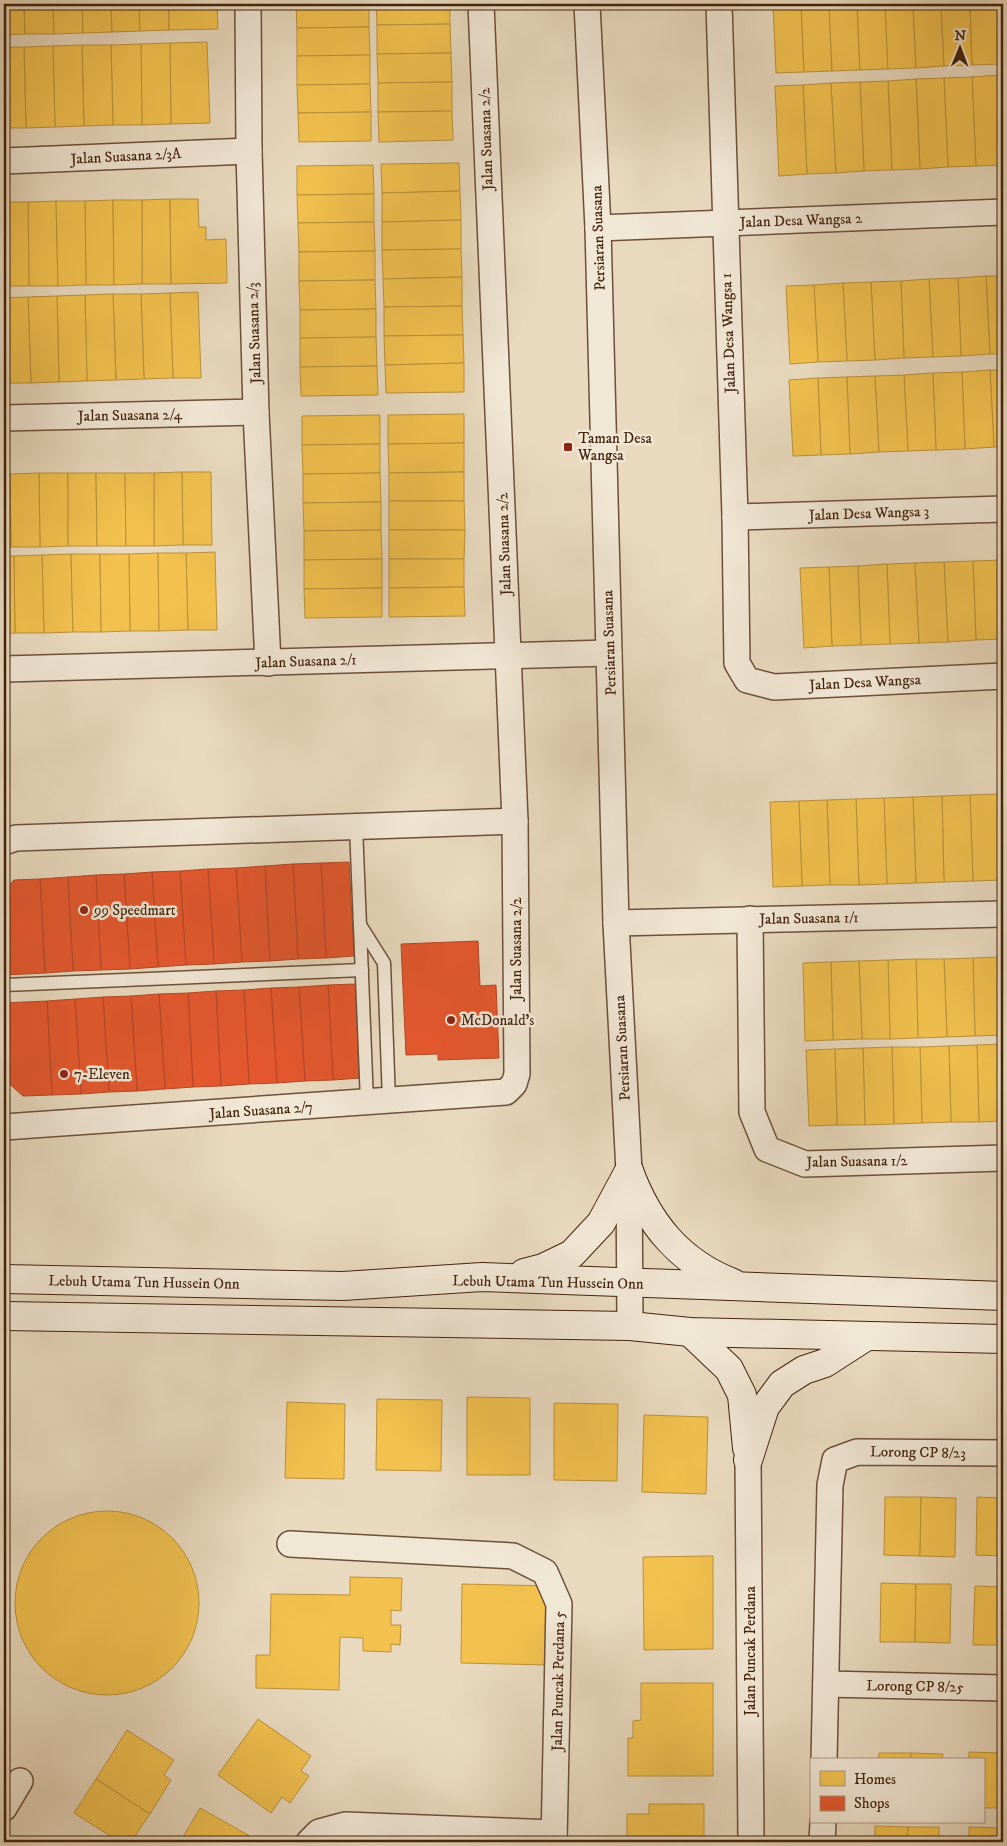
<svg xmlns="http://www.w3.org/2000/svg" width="1007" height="1846" viewBox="0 0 1007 1846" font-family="'IM FELL DW Pica',serif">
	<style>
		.homes { fill: #f2c14e; stroke: #bd913a }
		.shops { fill: #e4572e; stroke: #b34724 }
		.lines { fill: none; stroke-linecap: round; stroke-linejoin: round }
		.lane-casing { stroke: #6c503a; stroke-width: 15 }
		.street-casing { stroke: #6c503a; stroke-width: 28 }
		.secondary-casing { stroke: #42220d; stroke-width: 30 }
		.lane { stroke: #f1e7d5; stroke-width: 12 }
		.street { stroke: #f1e7d5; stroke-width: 25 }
		.secondary { stroke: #f1e7d5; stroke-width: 28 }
		.poi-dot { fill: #8f2418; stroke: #f1e7d5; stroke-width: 2 }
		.labels { text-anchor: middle; stroke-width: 5; stroke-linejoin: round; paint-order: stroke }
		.street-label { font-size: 15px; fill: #42220d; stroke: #f1e7d5 }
		.poi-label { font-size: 15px; fill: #42220d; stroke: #f1e7d5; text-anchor: start }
	</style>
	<rect width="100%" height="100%" fill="#e9dabf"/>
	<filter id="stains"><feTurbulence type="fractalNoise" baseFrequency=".004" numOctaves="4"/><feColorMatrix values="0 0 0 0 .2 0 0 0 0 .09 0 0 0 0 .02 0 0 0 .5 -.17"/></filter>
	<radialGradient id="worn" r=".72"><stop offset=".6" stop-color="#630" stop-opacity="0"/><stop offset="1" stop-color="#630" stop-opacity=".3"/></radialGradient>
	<g class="homes">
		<path d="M 4,4 L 24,4 L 25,34 L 4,35 Z"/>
		<path d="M 24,4 L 53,4 L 54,34 L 25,34 Z"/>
		<path d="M 53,4 L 82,4 L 83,33 L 54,34 Z"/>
		<path d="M 82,4 L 111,4 L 112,32 L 83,33 Z"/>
		<path d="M 111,4 L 139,4 L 140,31 L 112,32 Z"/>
		<path d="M 139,4 L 169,4 L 169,30 L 140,31 Z"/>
		<path d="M 169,4 L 217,4 L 218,29 L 169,30 Z"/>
		<path d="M 296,4 L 369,4 L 369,27 L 297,28 Z"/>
		<path d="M 376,4 L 450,4 L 450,24 L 377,25 Z"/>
		<path d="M 773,4 L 801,4 L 804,72 L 776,73 Z"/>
		<path d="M 801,4 L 829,4 L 832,71 L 804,72 Z"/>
		<path d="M 829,4 L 857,4 L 860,70 L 832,71 Z"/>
		<path d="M 857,4 L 885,4 L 888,69 L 860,70 Z"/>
		<path d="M 885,4 L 913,4 L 916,68 L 888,69 Z"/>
		<path d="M 913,4 L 941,4 L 944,66 L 916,68 Z"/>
		<path d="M 941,4 L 970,4 L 972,65 L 944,66 Z"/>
		<path d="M 970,4 L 998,4 L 1000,64 L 972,65 Z"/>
		<path d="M 998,4 L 1003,4 L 1003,64 L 1000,64 Z"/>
		<path d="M 450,24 L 451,53 L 377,54 L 377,25 Z"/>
		<path d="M 369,27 L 370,55 L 297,56 L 297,28 Z"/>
		<path d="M 207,42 L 210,123 L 171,124 L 170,43 Z"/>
		<path d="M 170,43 L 171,124 L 142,125 L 141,44 Z"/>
		<path d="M 141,44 L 142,125 L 113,125 L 111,45 Z"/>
		<path d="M 82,45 L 111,45 L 113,125 L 84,126 Z"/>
		<path d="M 82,45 L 84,126 L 55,127 L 53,46 Z"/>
		<path d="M 53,46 L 55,127 L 26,128 L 24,47 Z"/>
		<path d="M 4,47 L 24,47 L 26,128 L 4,128 Z"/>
		<path d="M 451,53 L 452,82 L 378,83 L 377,54 Z"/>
		<path d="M 370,55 L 370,84 L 297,85 L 297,56 Z"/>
		<path d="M 1000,75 L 1003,75 L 1003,131 Z"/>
		<path d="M 1000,75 L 1003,165 L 976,166 L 972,77 Z"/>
		<path d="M 972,77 L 976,166 L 948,167 L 944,78 Z"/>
		<path d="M 944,78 L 948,167 L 920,169 L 916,79 Z"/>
		<path d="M 916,79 L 920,169 L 892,170 L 888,81 Z"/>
		<path d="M 888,81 L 892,170 L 864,171 L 860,82 Z"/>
		<path d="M 452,82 L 452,111 L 378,112 L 378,83 Z"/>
		<path d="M 860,82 L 864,171 L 836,173 L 831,83 Z"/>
		<path d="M 831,83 L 836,173 L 807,174 L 803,85 Z"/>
		<path d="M 370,84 L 371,112 L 298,113 L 297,85 Z"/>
		<path d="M 803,85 L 807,174 L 779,176 L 775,86 Z"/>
		<path d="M 452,111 L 453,140 L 379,142 L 378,112 Z"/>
		<path d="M 371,112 L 371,141 L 299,142 L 298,113 Z"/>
		<path d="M 459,163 L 460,191 L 382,193 L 381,164 Z"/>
		<path d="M 373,165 L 374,194 L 297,195 L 297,166 Z"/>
		<path d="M 460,191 L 461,220 L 382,222 L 382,193 Z"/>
		<path d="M 374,194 L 374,222 L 298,223 L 297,195 Z"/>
		<path d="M 170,199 L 171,284 L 142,284 L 142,200 Z"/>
		<path d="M 170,199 L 198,199 L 199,227 L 206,227 L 206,240 L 226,239 L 227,283 L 171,284 Z"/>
		<path d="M 113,200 L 114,285 L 86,285 L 85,201 Z"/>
		<path d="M 113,200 L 142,200 L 142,284 L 114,285 Z"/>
		<path d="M 56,201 L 58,286 L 29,286 L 28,202 Z"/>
		<path d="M 56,201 L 85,201 L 86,285 L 58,286 Z"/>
		<path d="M 4,202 L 28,202 L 29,286 L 4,286 Z"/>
		<path d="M 461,220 L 461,249 L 382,250 L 382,222 Z"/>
		<path d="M 374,222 L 375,251 L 299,252 L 298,223 Z"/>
		<path d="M 461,249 L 462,277 L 383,279 L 382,250 Z"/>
		<path d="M 375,251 L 375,280 L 299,281 L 299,252 Z"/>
		<path d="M 986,276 L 1003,276 L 1003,354 L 990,354 Z"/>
		<path d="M 986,276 L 990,354 L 961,356 L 958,278 Z"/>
		<path d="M 462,277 L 462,306 L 384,307 L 383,279 Z"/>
		<path d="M 958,278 L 961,356 L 933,357 L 929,279 Z"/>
		<path d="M 929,279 L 933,357 L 904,358 L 901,281 Z"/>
		<path d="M 375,280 L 376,309 L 300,310 L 299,281 Z"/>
		<path d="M 901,281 L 904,358 L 875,360 L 871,282 Z"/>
		<path d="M 871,282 L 875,360 L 847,361 L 843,283 Z"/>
		<path d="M 843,283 L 847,361 L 818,362 L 814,285 Z"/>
		<path d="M 814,285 L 818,362 L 790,364 L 786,286 Z"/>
		<path d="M 198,292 L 201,378 L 173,378 L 170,293 Z"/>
		<path d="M 170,293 L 173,378 L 144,379 L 141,294 Z"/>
		<path d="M 113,294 L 141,294 L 144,379 L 116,380 Z"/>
		<path d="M 113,294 L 116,380 L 87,381 L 85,295 Z"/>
		<path d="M 85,295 L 87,381 L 59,382 L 57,296 Z"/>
		<path d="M 57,296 L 59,382 L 31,383 L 28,297 Z"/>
		<path d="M 28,297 L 31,383 L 4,383 L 4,298 Z"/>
		<path d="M 462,306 L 463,335 L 384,336 L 384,307 Z"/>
		<path d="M 376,309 L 376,337 L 300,338 L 300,310 Z"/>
		<path d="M 463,335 L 464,363 L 385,365 L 384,336 Z"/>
		<path d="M 376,337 L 377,366 L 300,367 L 300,338 Z"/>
		<path d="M 464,363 L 464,392 L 386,393 L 385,365 Z"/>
		<path d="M 377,366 L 378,395 L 301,396 L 300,367 Z"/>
		<path d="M 990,370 L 1003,370 L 1003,447 L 994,447 Z"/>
		<path d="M 990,370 L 994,447 L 965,449 L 962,372 Z"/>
		<path d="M 962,372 L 965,449 L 936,450 L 933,373 Z"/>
		<path d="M 933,373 L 936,450 L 908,451 L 904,375 Z"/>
		<path d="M 904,375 L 908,451 L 879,452 L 875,376 Z"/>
		<path d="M 875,376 L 879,452 L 850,454 L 847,377 Z"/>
		<path d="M 847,377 L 850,454 L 821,455 L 818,378 Z"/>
		<path d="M 818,378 L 821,455 L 793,456 L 789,380 Z"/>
		<path d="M 464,414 L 464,443 L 388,444 L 388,415 Z"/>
		<path d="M 380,415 L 380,444 L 302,445 L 302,416 Z"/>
		<path d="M 464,443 L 464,472 L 389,473 L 388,444 Z"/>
		<path d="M 380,444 L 380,473 L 303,474 L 302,445 Z"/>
		<path d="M 182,472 L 211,472 L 212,545 L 183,545 Z"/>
		<path d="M 182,472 L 183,545 L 154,546 L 154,473 Z"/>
		<path d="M 464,472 L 464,501 L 389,501 L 389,473 Z"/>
		<path d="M 39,473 L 68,473 L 68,546 L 40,547 Z"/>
		<path d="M 39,473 L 40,547 L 11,547 L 10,474 Z"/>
		<path d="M 68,473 L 96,473 L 97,546 L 68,546 Z"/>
		<path d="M 96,473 L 125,473 L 126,546 L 97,546 Z"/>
		<path d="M 125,473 L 154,473 L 154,546 L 126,546 Z"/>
		<path d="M 380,473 L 381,502 L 303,503 L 303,474 Z"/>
		<path d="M 4,474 L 10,474 L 11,547 L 4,547 Z"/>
		<path d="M 389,501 L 464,501 L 465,530 L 389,530 Z"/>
		<path d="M 381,502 L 381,530 L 304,531 L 303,503 Z"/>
		<path d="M 381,530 L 382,559 L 304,560 L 304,531 Z"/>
		<path d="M 389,530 L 465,530 L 464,559 L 389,559 Z"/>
		<path d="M 215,552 L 217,630 L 188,630 L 186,553 Z"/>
		<path d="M 158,553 L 159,631 L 130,631 L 129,554 Z"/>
		<path d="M 158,553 L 186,553 L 188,630 L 159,631 Z"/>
		<path d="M 71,554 L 73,632 L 44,633 L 42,555 Z"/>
		<path d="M 71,554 L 100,554 L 101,632 L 73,632 Z"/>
		<path d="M 100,554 L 129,554 L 130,631 L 101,632 Z"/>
		<path d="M 42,555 L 44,633 L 15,633 L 14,556 Z"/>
		<path d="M 4,556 L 14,556 L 15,633 L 4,634 Z"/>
		<path d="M 382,559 L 382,588 L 304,589 L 304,560 Z"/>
		<path d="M 389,559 L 464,559 L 464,587 L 389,588 Z"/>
		<path d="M 1002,560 L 1003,639 L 976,640 L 973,561 Z"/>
		<path d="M 973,561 L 976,640 L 948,642 L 944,562 Z"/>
		<path d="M 944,562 L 948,642 L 919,643 L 915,563 Z"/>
		<path d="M 915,563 L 919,643 L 890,644 L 887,564 Z"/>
		<path d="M 887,564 L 890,644 L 861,645 L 858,566 Z"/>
		<path d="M 858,566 L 861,645 L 832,646 L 829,567 Z"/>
		<path d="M 829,567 L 832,646 L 804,648 L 800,568 Z"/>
		<path d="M 464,587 L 465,616 L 389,617 L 389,588 Z"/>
		<path d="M 382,588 L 382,617 L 305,618 L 304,589 Z"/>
		<path d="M 999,794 L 1003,794 L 1003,880 L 1001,880 Z"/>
		<path d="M 999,794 L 1001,880 L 973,881 L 970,795 Z"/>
		<path d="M 970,795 L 973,881 L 944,882 L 942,796 Z"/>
		<path d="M 942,796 L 944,882 L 916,883 L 913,797 Z"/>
		<path d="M 913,797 L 916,883 L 887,884 L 884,798 Z"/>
		<path d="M 884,798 L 887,884 L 859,885 L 856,799 Z"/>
		<path d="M 856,799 L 859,885 L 830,885 L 827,800 Z"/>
		<path d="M 827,800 L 830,885 L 802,886 L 799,801 Z"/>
		<path d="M 799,801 L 802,886 L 773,887 L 770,802 Z"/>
		<path d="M 1001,957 L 1003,957 L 1003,1034 Z"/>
		<path d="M 1001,957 L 1003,1035 L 975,1036 L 973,958 Z"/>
		<path d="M 973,958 L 975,1036 L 947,1037 L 944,959 Z"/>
		<path d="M 916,959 L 944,959 L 947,1037 L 918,1038 Z"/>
		<path d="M 916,959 L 918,1038 L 890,1039 L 888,960 Z"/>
		<path d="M 888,960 L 890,1039 L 862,1039 L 859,961 Z"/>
		<path d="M 859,961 L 862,1039 L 833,1040 L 831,962 Z"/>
		<path d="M 831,962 L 833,1040 L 805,1041 L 803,963 Z"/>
		<path d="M 1003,1044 L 1003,1121 L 979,1122 L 977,1045 Z"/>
		<path d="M 977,1045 L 979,1122 L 951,1122 L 949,1046 Z"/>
		<path d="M 949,1046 L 951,1122 L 922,1123 L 920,1047 Z"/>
		<path d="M 892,1047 L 920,1047 L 922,1123 L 894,1124 Z"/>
		<path d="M 892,1047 L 894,1124 L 865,1125 L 863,1048 Z"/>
		<path d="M 863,1048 L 865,1125 L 837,1125 L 835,1049 Z"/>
		<path d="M 835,1049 L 837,1125 L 809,1126 L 806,1050 Z"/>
		<path d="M 467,1397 L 530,1398 L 530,1475 L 467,1475 Z"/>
		<path d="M 377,1399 L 442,1400 L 441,1471 L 376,1470 Z"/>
		<path d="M 287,1402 L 345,1404 L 344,1479 L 285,1478 Z"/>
		<path d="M 554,1403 L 618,1404 L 617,1481 L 554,1480 Z"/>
		<path d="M 644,1415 L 708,1417 L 706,1494 L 642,1492 Z"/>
		<path d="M 885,1497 L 921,1497 L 920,1556 L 884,1555 Z"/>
		<path d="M 921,1497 L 956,1498 L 955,1557 L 920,1556 Z"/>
		<path d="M 977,1497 L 1003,1498 L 1003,1556 L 976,1555 Z"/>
		<circle cx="107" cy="1603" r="92"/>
		<path d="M 713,1556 L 713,1649 L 644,1650 L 643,1557 Z"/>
		<path d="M 350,1577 L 402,1578 L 401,1611 L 391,1610 L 391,1625 L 401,1625 L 400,1645 L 391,1644 L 391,1652 L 363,1651 L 363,1638 L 340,1637 L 339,1690 L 256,1688 L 256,1655 L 270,1655 L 271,1594 L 350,1595 Z"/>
		<path d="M 881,1583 L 916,1584 L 915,1642 L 880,1642 Z"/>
		<path d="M 462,1584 L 549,1586 L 547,1665 L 461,1663 Z"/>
		<path d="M 916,1584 L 951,1584 L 950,1643 L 915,1642 Z"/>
		<path d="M 975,1586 L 1003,1587 L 1003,1645 L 973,1645 Z"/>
		<path d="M 641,1683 L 713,1683 L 713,1776 L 628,1776 L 628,1738 L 633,1738 L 633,1721 L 641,1720 Z"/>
		<path d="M 258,1719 L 311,1756 L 301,1771 L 309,1776 L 290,1803 L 282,1797 L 271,1813 L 218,1775 Z"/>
		<path d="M 127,1730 L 174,1760 L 164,1775 L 171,1780 L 150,1814 L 96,1779 Z"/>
		<path d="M 969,1752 L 1001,1753 L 1000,1808 L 983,1808 L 983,1760 L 969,1760 Z"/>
		<path d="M 879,1753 L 911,1753 L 911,1760 L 878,1760 Z"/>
		<path d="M 911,1753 L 943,1754 L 942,1760 L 911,1760 Z"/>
		<path d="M 1001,1753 L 1003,1753 L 1003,1808 L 1000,1808 Z"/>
		<path d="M 96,1779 L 150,1814 L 131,1842 L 120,1842 L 74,1813 Z"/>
		<path d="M 649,1804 L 704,1804 L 704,1842 L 627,1842 L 627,1814 L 649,1814 Z"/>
		<path d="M 200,1808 L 257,1840 L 256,1842 L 180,1842 Z"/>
		<path d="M 875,1826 L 908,1827 L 907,1842 L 875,1842 Z"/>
		<path d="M 908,1827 L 939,1827 L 939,1842 L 907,1842 Z"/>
		<path d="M 969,1827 L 1001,1828 L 1000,1842 L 969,1842 Z"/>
	</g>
	<g class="shops">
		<path d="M 349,862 L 354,956 L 326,958 L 321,863 Z"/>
		<path d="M 321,863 L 326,958 L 298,959 L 293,864 Z"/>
		<path d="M 293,864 L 298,959 L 270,961 L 265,866 Z"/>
		<path d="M 265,866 L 270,961 L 242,962 L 236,868 Z"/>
		<path d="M 236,868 L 242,962 L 214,964 L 208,869 Z"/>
		<path d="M 208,869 L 214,964 L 186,965 L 180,871 Z"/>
		<path d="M 180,871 L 186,965 L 158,967 L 152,872 Z"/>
		<path d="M 152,872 L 158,967 L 130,969 L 124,874 Z"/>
		<path d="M 124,874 L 130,969 L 101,970 L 96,875 Z"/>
		<path d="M 96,875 L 101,970 L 73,971 L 68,877 Z"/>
		<path d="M 68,877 L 73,971 L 45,973 L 40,879 Z"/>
		<path d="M 40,879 L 45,973 L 4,975 L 4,891 L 14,880 Z"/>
		<path d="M 478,941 L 480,986 L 496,985 L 499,1058 L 438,1060 L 438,1054 L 406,1055 L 401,944 Z"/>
		<path d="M 356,984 L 361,1078 L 333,1080 L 328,985 Z"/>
		<path d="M 328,985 L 333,1080 L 305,1081 L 299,987 Z"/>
		<path d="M 299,987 L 305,1081 L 277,1083 L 271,988 Z"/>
		<path d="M 271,988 L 277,1083 L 249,1084 L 244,990 Z"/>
		<path d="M 244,990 L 249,1084 L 221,1086 L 216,991 Z"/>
		<path d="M 216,991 L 221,1086 L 193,1087 L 188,993 Z"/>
		<path d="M 188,993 L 193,1087 L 165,1089 L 159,994 Z"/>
		<path d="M 159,994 L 165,1089 L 137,1091 L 131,996 Z"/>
		<path d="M 131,996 L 137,1091 L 109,1092 L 103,997 Z"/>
		<path d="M 103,997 L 109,1092 L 81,1094 L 75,999 Z"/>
		<path d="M 75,999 L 81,1094 L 52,1095 L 47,1001 Z"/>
		<path d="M 47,1001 L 52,1095 L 23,1096 L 4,1079 L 4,1003 Z"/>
	</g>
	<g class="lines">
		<defs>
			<g id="lane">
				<path d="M 356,826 L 367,1102"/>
				<path d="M 360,925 L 384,963 L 389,1101"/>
				<path d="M 4,985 L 362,970"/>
			</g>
			<g id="street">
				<path d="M 248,4 L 249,151 L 256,412 L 268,663"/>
				<path d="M 587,4 L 598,228 L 616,923 L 629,1171 L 630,1326"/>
				<path d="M 719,4 L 735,517 L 737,663 L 747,680 L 774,687 L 1003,676"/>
				<path d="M 4,161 L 249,151"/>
				<path d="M 598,228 L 1003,212"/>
				<path d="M 4,418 L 256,412"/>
				<path d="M 735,517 L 1003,509"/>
				<path d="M 4,669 L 609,653"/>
				<path d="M 4,842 L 16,838 L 515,821"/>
				<path d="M 750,919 L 752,1112 L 767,1149 L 805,1164 L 1003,1158"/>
				<path d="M 616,923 L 1003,914"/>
				<path d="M 4,1127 L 506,1092 L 514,1084 L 517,1074 L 515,821 L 481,4"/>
				<path d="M 748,1460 L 751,1842"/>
				<path d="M 290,1544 L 513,1556 L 545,1572 L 559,1604 L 554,1842"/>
				<path d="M 826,1684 L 1003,1688"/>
				<path d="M 824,1760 L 830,1485 L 835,1460 L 857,1452 L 1003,1453"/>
				<path d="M 4,1808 L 20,1781"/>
				<path d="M 309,1842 L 319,1832 L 345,1825 L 554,1833"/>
				<path d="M 822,1842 L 823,1822"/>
			</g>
			<g id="secondary">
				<path d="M 629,1171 C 648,1223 679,1262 733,1283"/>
				<path d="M 524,1273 L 543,1268 L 572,1254 L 601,1223 L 629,1171"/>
				<path d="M 4,1279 L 343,1286 L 482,1277 L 1003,1296"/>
				<path d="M 4,1316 L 630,1326 L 690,1332 L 1003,1339"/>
				<path d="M 690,1332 L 729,1369 L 742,1395 L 747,1448"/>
				<path d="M 748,1460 L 765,1407 L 782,1384 L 804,1370 L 825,1363 L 867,1336"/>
			</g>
		</defs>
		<use href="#lane" class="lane-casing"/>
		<use href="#street" class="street-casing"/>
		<use href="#secondary" class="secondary-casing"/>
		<use href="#lane" class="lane"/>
		<use href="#street" class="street"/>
		<use href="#secondary" class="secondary"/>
	</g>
	<g class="poi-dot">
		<rect x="563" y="442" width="10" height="10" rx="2.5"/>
		<circle cx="84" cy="910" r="5"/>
		<circle cx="451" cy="1020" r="5"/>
		<circle cx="64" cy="1074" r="5"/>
	</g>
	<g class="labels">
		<g class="street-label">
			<text transform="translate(486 139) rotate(-92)" y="5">Jalan Suasana 2/2</text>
			<text transform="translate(126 156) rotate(-3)" y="5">Jalan Suasana 2/3A</text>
			<text transform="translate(801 220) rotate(-2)" y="5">Jalan Desa Wangsa 2</text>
			<text transform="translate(598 238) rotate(-92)" y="5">Persiaran Suasana</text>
			<text transform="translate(254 333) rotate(-92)" y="5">Jalan Suasana 2/3</text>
			<text transform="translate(728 333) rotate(-92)" y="5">Jalan Desa Wangsa 1</text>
			<text transform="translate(130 415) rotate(-1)" y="5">Jalan Suasana 2/4</text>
			<text transform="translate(869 513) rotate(-2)" y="5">Jalan Desa Wangsa 3</text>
			<text transform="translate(504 544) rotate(-92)" y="5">Jalan Suasana 2/2</text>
			<text transform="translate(609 643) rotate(-92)" y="5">Persiaran Suasana</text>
			<text transform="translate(306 661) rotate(-2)" y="5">Jalan Suasana 2/1</text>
			<text transform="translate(865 682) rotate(-3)" y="5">Jalan Desa Wangsa</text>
			<text transform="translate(809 918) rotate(-1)" y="5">Jalan Suasana 1/1</text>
			<text transform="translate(516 949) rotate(-90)" y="5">Jalan Suasana 2/2</text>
			<text transform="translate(622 1048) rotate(-93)" y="5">Persiaran Suasana</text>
			<text transform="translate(261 1110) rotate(-4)" y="5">Jalan Suasana 2/7</text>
			<text transform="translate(857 1161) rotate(-1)" y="5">Jalan Suasana 1/2</text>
			<text transform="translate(144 1282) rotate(1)" y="5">Lebuh Utama Tun Hussein Onn</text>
			<text transform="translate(548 1282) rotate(1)" y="5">Lebuh Utama Tun Hussein Onn</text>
			<text transform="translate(918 1452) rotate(1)" y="5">Lorong CP 8/23</text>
			<text transform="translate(750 1651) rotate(-90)" y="5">Jalan Puncak Perdana</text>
			<text transform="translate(558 1681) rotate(-89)" y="5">Jalan Puncak Perdana 5</text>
			<text transform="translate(915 1686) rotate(1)" y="5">Lorong CP 8/25</text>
		</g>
		<g class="poi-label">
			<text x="578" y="443">Taman Desa<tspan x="578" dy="17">Wangsa</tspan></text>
			<text x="94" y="915">99 Speedmart</text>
			<text x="461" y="1025">McDonald's</text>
			<text x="74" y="1079">7-Eleven</text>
		</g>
	</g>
	<rect width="1007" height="1846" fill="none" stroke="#e9dabf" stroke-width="20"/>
	<rect x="5" y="5" width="997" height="1836" fill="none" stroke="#42220d" stroke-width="2.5"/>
	<rect x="10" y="10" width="987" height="1826" fill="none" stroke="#42220d"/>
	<rect x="810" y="1758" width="175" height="65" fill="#f1e7d5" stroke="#ab9885"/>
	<rect x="820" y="1771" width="25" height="15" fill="#f2c14e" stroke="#ab9885"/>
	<text x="854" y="1784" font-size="15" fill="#42220d">Homes</text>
	<rect x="820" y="1796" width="25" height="15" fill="#e4572e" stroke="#ab9885"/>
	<text x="854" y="1808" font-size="15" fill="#42220d">Shops</text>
	<g transform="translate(960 48) rotate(1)" stroke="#f1e7d5" stroke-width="4" paint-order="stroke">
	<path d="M0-4L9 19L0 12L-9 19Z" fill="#42220d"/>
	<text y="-8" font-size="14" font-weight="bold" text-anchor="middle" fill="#42220d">N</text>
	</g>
	<rect width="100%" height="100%" filter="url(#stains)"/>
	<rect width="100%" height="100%" fill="url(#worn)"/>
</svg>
